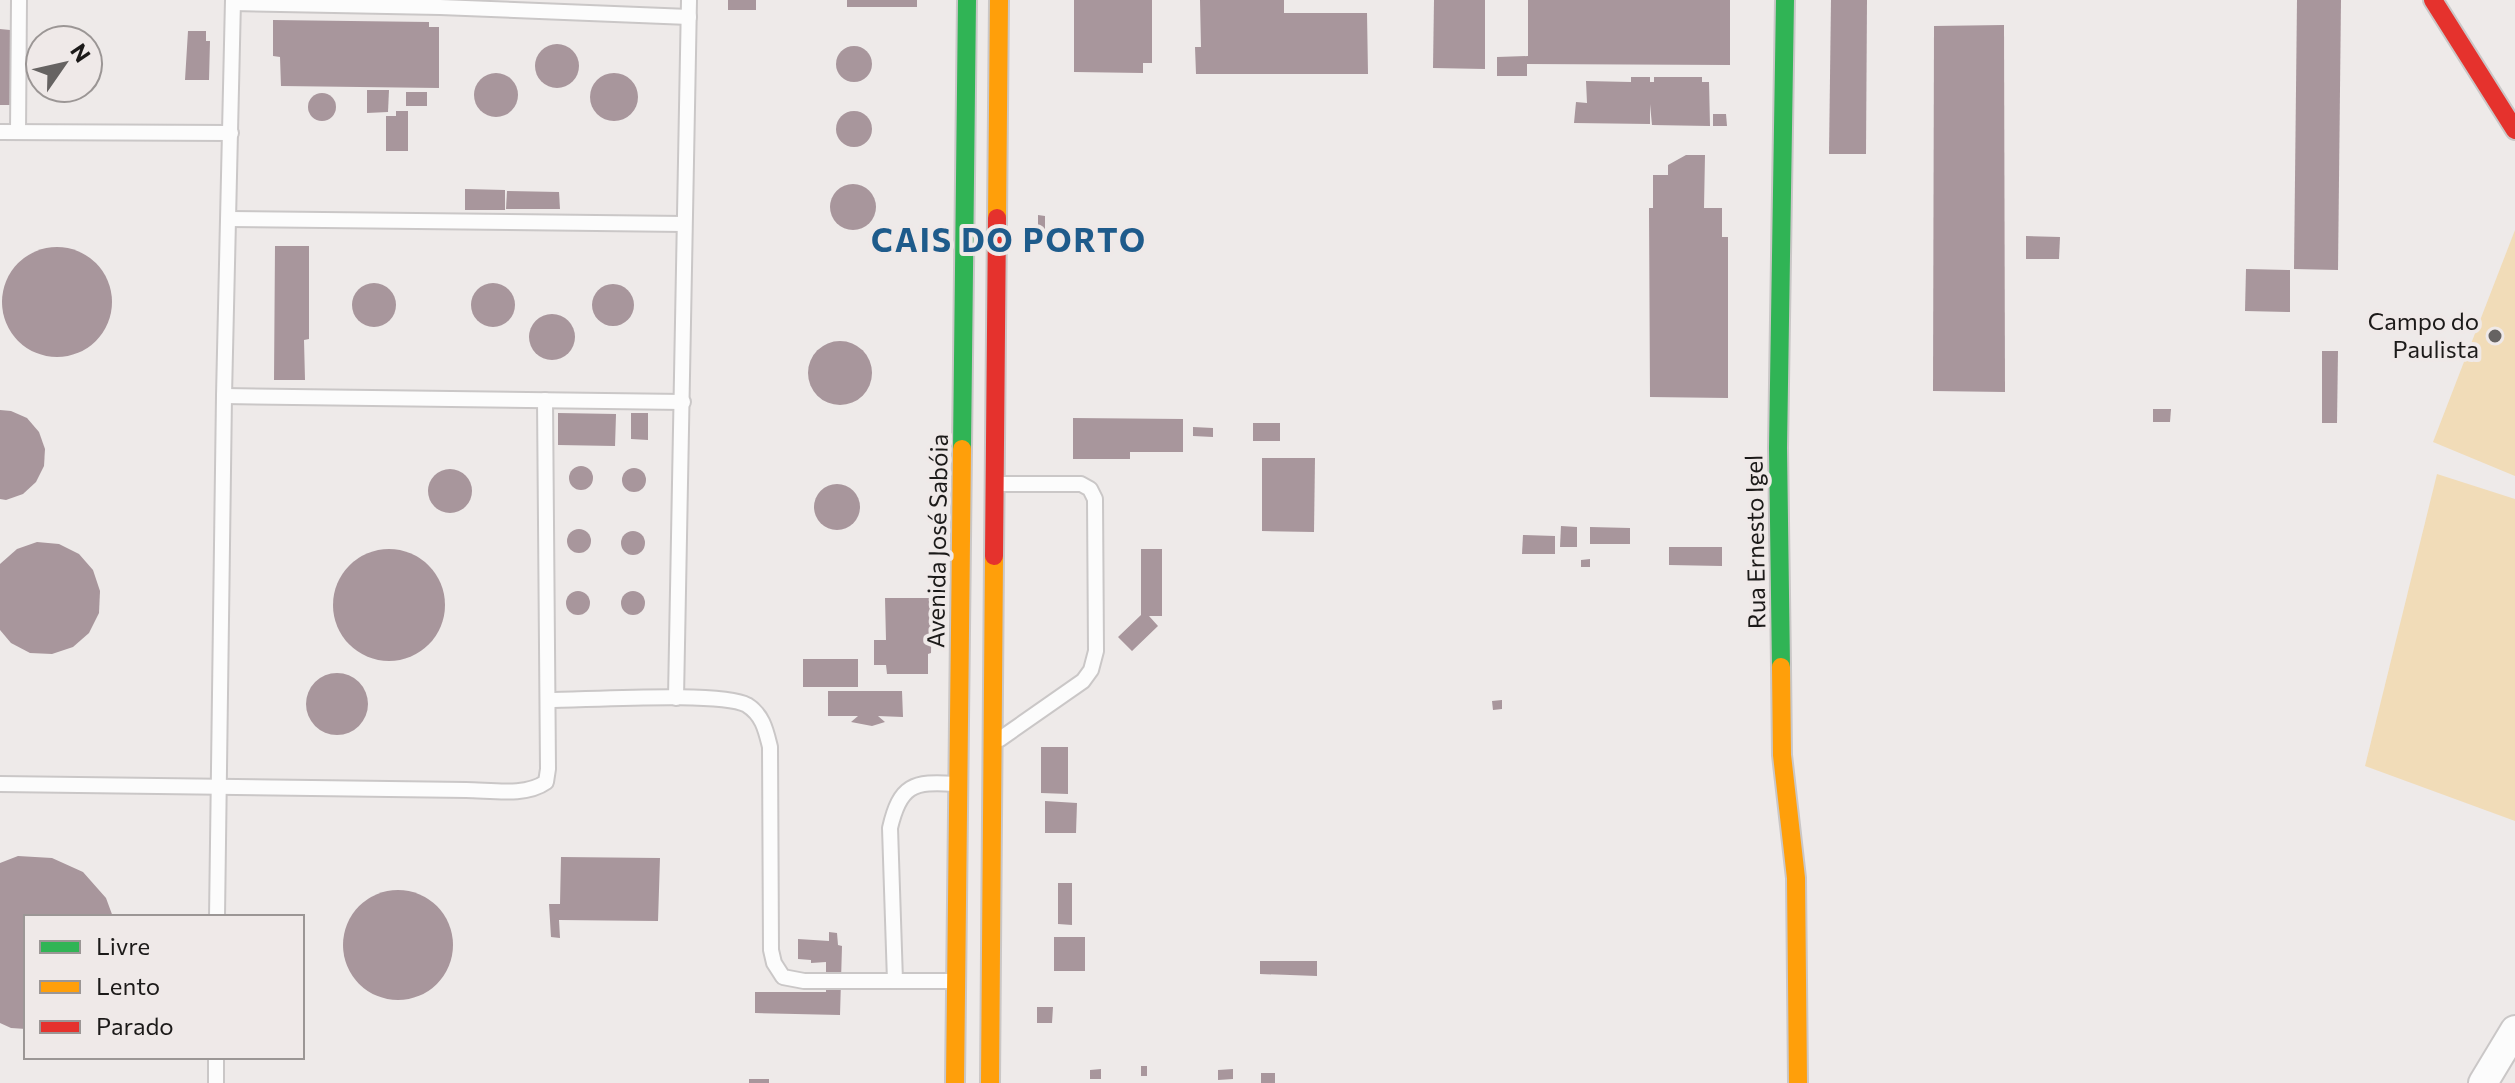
<svg xmlns="http://www.w3.org/2000/svg" width="2515" height="1083" viewBox="0 0 2515 1083" font-family="Commissioner,sans-serif">
	<style>
		.green { fill: #f1dcb8 }
		.building { fill: #a8969c }
		.lines { fill: none; stroke-linecap: round; stroke-linejoin: round }
		.lane-casing { stroke: #cac7c7; stroke-width: 18 }
		.street-casing { stroke: #cac7c7; stroke-width: 32 }
		.fast-casing { stroke: #cac7c7; stroke-width: 22 }
		.slow-casing { stroke: #cac7c7; stroke-width: 22 }
		.jam-casing { stroke: #cac7c7; stroke-width: 22 }
		.lane { stroke: #fcfcfc; stroke-width: 14 }
		.street { stroke: #fcfcfc; stroke-width: 28 }
		.fast { stroke: #30b455; stroke-width: 18 }
		.slow { stroke: #ff9f0a; stroke-width: 18 }
		.jam { stroke: #e5322d; stroke-width: 18 }
		.poi-dot { fill: #666362; stroke: #efe9e8; stroke-width: 3 }
		.labels { text-anchor: middle; stroke-width: 8; stroke-linejoin: round; paint-order: stroke }
		.poi-label { font-size: 24px; fill: #1c1a19; stroke: #efe9e8; text-anchor: end }
		.street-label { font-size: 24px; fill: #1c1a19; stroke: #efe9e8 }
		.district-label { font-size: 32px; font-weight: bold; letter-spacing: 2px; fill: #1e5b8b; stroke: #efe9e8 }
	</style>
	<rect width="100%" height="100%" fill="#eeeae9"/>
	<g class="green">
		<path d="M 2515,230 L 2515,476 L 2433,442 Z"/>
		<path d="M 2437,474 L 2515,499 L 2515,821 L 2365,766 Z"/>
	</g>
	<g class="building">
		<rect x="728" y="0" width="28" height="10"/>
		<rect x="847" y="0" width="70" height="7"/>
		<path d="M 1074,0 L 1152,0 L 1152,63 L 1143,63 L 1143,73 L 1074,72 Z"/>
		<path d="M 1200,0 L 1284,0 L 1284,13 L 1367,13 L 1368,74 L 1196,74 L 1195,47 L 1201,47 Z"/>
		<path d="M 1434,0 L 1485,0 L 1485,69 L 1433,68 Z"/>
		<path d="M 1528,0 L 1730,0 L 1730,65 L 1527,64 L 1527,76 L 1497,76 L 1497,57 L 1528,56 Z"/>
		<path d="M 1831,0 L 1867,0 L 1866,154 L 1829,154 Z"/>
		<path d="M 2297,0 L 2341,0 L 2338,270 L 2294,269 Z"/>
		<path d="M 273,20 L 429,22 L 429,27 L 439,27 L 439,88 L 281,86 L 280,57 L 273,56 Z"/>
		<path d="M 2004,25 L 2005,392 L 1933,391 L 1934,26 Z"/>
		<path d="M 0,29 L 10,30 L 11,43 L 15,44 L 14,105 L 0,105 Z"/>
		<path d="M 188,31 L 206,31 L 206,41 L 210,41 L 209,80 L 185,80 Z"/>
		<circle cx="557" cy="66" r="22"/>
		<circle cx="854" cy="64" r="18"/>
		<circle cx="496" cy="95" r="22"/>
		<circle cx="614" cy="97" r="24"/>
		<path d="M 1631,77 L 1650,77 L 1650,82 L 1654,82 L 1654,77 L 1702,77 L 1702,82 L 1709,82 L 1710,126 L 1652,125 L 1650,104 L 1650,124 L 1574,123 L 1576,102 L 1587,103 L 1586,81 L 1631,82 Z"/>
		<path d="M 367,90 L 389,90 L 388,112 L 367,113 Z"/>
		<rect x="406" y="92" width="21" height="14"/>
		<circle cx="322" cy="107" r="14"/>
		<path d="M 396,111 L 408,111 L 408,151 L 386,151 L 386,116 L 396,116 Z"/>
		<circle cx="854" cy="129" r="18"/>
		<path d="M 1713,114 L 1726,114 L 1727,126 L 1713,126 Z"/>
		<path d="M 1686,155 L 1705,155 L 1704,208 L 1722,208 L 1722,237 L 1728,237 L 1728,398 L 1650,397 L 1649,208 L 1653,208 L 1653,175 L 1668,175 L 1668,165 Z"/>
		<circle cx="853" cy="207" r="23"/>
		<path d="M 465,189 L 505,190 L 505,210 L 465,210 Z"/>
		<path d="M 507,191 L 559,192 L 560,209 L 506,209 Z"/>
		<path d="M 1038,215 L 1045,216 L 1045,230 L 1038,230 Z"/>
		<path d="M 2026,236 L 2060,237 L 2059,259 L 2026,259 Z"/>
		<path d="M 275,246 L 309,246 L 309,339 L 304,340 L 305,380 L 274,380 Z"/>
		<circle cx="57" cy="302" r="55"/>
		<path d="M 2246,269 L 2290,270 L 2290,312 L 2245,311 Z"/>
		<circle cx="374" cy="305" r="22"/>
		<circle cx="493" cy="305" r="22"/>
		<circle cx="613" cy="305" r="21"/>
		<circle cx="552" cy="337" r="23"/>
		<circle cx="840" cy="373" r="32"/>
		<path d="M 2322,351 L 2338,351 L 2337,423 L 2322,423 Z"/>
		<path d="M 2153,409 L 2171,409 L 2170,422 L 2153,422 Z"/>
		<path d="M 0,410 L 11,411 L 27,418 L 39,432 L 45,449 L 44,466 L 36,482 L 23,494 L 6,500 L 0,499 Z"/>
		<path d="M 558,413 L 616,414 L 615,446 L 558,445 Z"/>
		<path d="M 631,413 L 648,413 L 648,440 L 631,439 Z"/>
		<path d="M 1073,418 L 1183,419 L 1183,452 L 1130,452 L 1130,459 L 1073,459 Z"/>
		<rect x="1253" y="423" width="27" height="18"/>
		<path d="M 1193,427 L 1213,428 L 1213,437 L 1193,436 Z"/>
		<path d="M 1262,458 L 1315,458 L 1314,532 L 1262,531 Z"/>
		<circle cx="581" cy="478" r="12"/>
		<circle cx="634" cy="480" r="12"/>
		<circle cx="450" cy="491" r="22"/>
		<circle cx="837" cy="507" r="23"/>
		<path d="M 1561,526 L 1577,527 L 1577,547 L 1560,547 Z"/>
		<path d="M 1590,527 L 1630,528 L 1630,544 L 1590,544 Z"/>
		<circle cx="579" cy="541" r="12"/>
		<circle cx="633" cy="543" r="12"/>
		<path d="M 1523,535 L 1555,536 L 1555,554 L 1522,554 Z"/>
		<path d="M 37,542 L 59,544 L 79,554 L 93,570 L 100,591 L 99,613 L 89,633 L 73,647 L 52,654 L 30,653 L 11,643 L 0,630 L 0,564 L 17,549 Z"/>
		<path d="M 1669,547 L 1722,547 L 1722,566 L 1669,565 Z"/>
		<path d="M 1141,549 L 1162,549 L 1162,616 L 1149,616 L 1158,626 L 1132,651 L 1118,637 L 1141,615 Z"/>
		<circle cx="389" cy="605" r="56"/>
		<path d="M 1590,559 L 1590,567 L 1581,567 L 1581,560 Z"/>
		<circle cx="578" cy="603" r="12"/>
		<circle cx="633" cy="603" r="12"/>
		<path d="M 885,598 L 932,598 L 931,653 L 928,654 L 928,674 L 887,674 L 886,665 L 874,665 L 874,640 L 886,640 Z"/>
		<rect x="803" y="659" width="55" height="28"/>
		<circle cx="337" cy="704" r="31"/>
		<path d="M 828,691 L 902,691 L 903,717 L 878,716 L 885,722 L 872,726 L 851,722 L 858,716 L 828,716 Z"/>
		<path d="M 1502,700 L 1502,709 L 1493,710 L 1492,701 Z"/>
		<path d="M 1041,747 L 1068,747 L 1068,794 L 1041,793 Z"/>
		<path d="M 1045,801 L 1077,803 L 1076,833 L 1045,833 Z"/>
		<path d="M 18,856 L 52,858 L 83,872 L 106,898 L 113,917 L 26,917 L 26,1029 L 11,1028 L 0,1023 L 0,863 Z"/>
		<path d="M 561,857 L 660,858 L 658,921 L 559,920 L 560,938 L 551,937 L 549,904 L 560,904 Z"/>
		<path d="M 1058,883 L 1072,883 L 1072,925 L 1058,924 Z"/>
		<circle cx="398" cy="945" r="55"/>
		<path d="M 829,932 L 837,933 L 838,945 L 842,946 L 840,1015 L 755,1013 L 755,992 L 826,992 L 826,962 L 811,963 L 811,960 L 798,959 L 798,939 L 829,941 Z"/>
		<rect x="1054" y="937" width="31" height="34"/>
		<path d="M 1260,961 L 1317,961 L 1317,976 L 1260,974 Z"/>
		<path d="M 1037,1007 L 1053,1007 L 1052,1023 L 1037,1023 Z"/>
		<rect x="1141" y="1066" width="6" height="10"/>
		<path d="M 1101,1069 L 1101,1079 L 1090,1079 L 1090,1070 Z"/>
		<path d="M 1233,1069 L 1233,1079 L 1218,1080 L 1218,1070 Z"/>
		<rect x="1261" y="1073" width="14" height="10"/>
		<rect x="749" y="1079" width="20" height="4"/>
	</g>
	<g class="lines">
		<defs>
			<g id="lane">
				<path d="M 233,3 L 440,7 L 689,17"/>
				<path d="M 0,132 L 231,133"/>
				<path d="M 18,132 L 19,0"/>
				<path d="M 229,219 L 684,224"/>
				<path d="M 224,396 L 683,402"/>
				<path d="M 998,484 L 1081,484 L 1090,489 L 1095,499 L 1096,651 L 1091,670 L 1083,681 L 1000,739"/>
				<path d="M 676,698 L 689,0"/>
				<path d="M 548,700 C 585,700 722,691 747,705 C 763,715 766,731 770,747 L 771,950 L 774,963 L 783,977 L 804,981 L 952,981"/>
				<path d="M 0,784 L 466,790 C 490,790 525,797 546,782 L 548,769 L 545,400"/>
				<path d="M 217,917 L 224,396 L 233,0"/>
				<path d="M 895,981 L 890,828 C 900,785 913,781 955,784"/>
				<path d="M 216,1083 L 216,1057"/>
			</g>
			<path id="street" d="M 2483,1083 L 2515,1030"/>
			<g id="fast">
				<path d="M 962,449 L 967,0"/>
				<path d="M 1781,667 L 1778,448 L 1785,0"/>
			</g>
			<g id="slow">
				<path d="M 997,218 L 999,0"/>
				<path d="M 1781,667 L 1782,755 L 1796,878 L 1798,1083"/>
				<path d="M 955,1083 L 962,449"/>
				<path d="M 990,1083 L 994,556"/>
			</g>
			<g id="jam">
				<path d="M 2433,0 L 2515,130"/>
				<path d="M 994,556 L 997,218"/>
			</g>
		</defs>
		<use href="#lane" class="lane-casing"/>
		<use href="#street" class="street-casing"/>
		<use href="#fast" class="fast-casing"/>
		<use href="#slow" class="slow-casing"/>
		<use href="#jam" class="jam-casing"/>
		<use href="#lane" class="lane"/>
		<use href="#street" class="street"/>
		<use href="#fast" class="fast"/>
		<use href="#slow" class="slow"/>
		<use href="#jam" class="jam"/>
	</g>
	<circle class="poi-dot" cx="2495" cy="336" r="8"/>
	<g class="labels">
		<g class="poi-label">
			<text x="2479" y="330">Campo do<tspan x="2479" dy="28">Paulista</tspan></text>
		</g>
		<g class="street-label">
			<text transform="translate(938 541) rotate(-89)" y="8">Avenida José Sabóia</text>
			<text transform="translate(1756 542) rotate(-91)" y="8">Rua Ernesto Igel</text>
		</g>
		<g class="district-label">
			<text x="1009" y="252">CAIS DO PORTO</text>
		</g>
	</g>
	<rect x="24" y="915" width="280" height="144" fill="#efe9e8" stroke="#9b9695" stroke-width="2"/>
	<rect x="40" y="941" width="40" height="12" fill="#30b455" stroke="#9b9695" stroke-width="2"/>
	<text x="96" y="955" font-size="24" fill="#1c1a19">Livre</text>
	<rect x="40" y="981" width="40" height="12" fill="#ff9f0a" stroke="#9b9695" stroke-width="2"/>
	<text x="96" y="995" font-size="24" fill="#1c1a19">Lento</text>
	<rect x="40" y="1021" width="40" height="12" fill="#e5322d" stroke="#9b9695" stroke-width="2"/>
	<text x="96" y="1035" font-size="24" fill="#1c1a19">Parado</text>
	<g transform="translate(64 64) rotate(56)"><circle r="38" fill="#efe9e8" stroke="#9b9695" stroke-width="2"/>
	<path d="M0-6L14 30L0 20L-14 30Z" fill="#666362"/>
	<text y="-12" font-size="22" font-weight="bold" text-anchor="middle" fill="#1c1a19">N</text>
	</g>
</svg>
